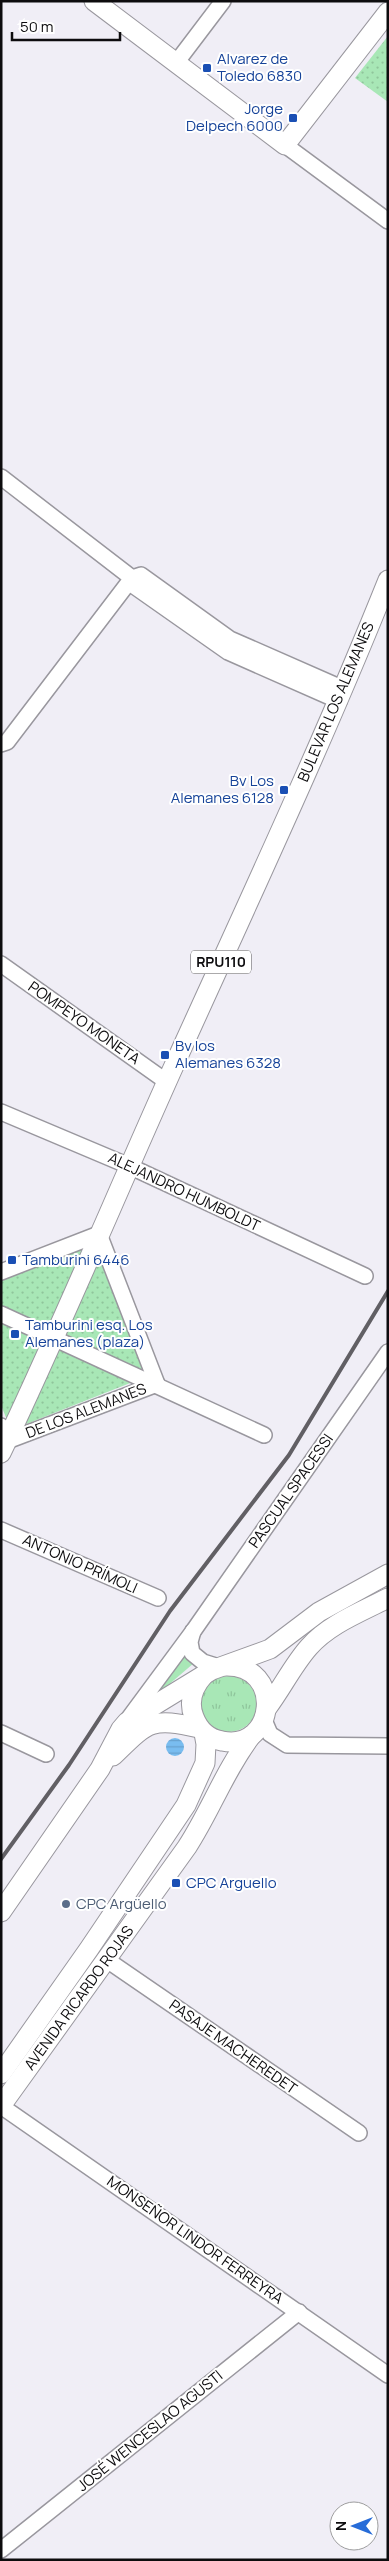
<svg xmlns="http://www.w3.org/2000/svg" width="389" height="2561" viewBox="0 0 389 2561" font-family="Manrope,sans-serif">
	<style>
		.grass { fill: url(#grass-tufts) }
		.park { fill: url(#park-dots) }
		.water { fill: url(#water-rules) }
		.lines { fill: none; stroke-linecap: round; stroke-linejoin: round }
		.minor-casing { stroke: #99979e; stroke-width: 18 }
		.major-casing { stroke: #99979e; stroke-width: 21 }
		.minor { stroke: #fff; stroke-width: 15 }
		.major { stroke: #fff; stroke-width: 19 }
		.rail { stroke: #615f64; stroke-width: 4 }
		.transit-dot { fill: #1a4fb4; stroke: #fff; stroke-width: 2 }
		.service-dot { fill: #5c6f8a; stroke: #fff; stroke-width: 2 }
		.labels { text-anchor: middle; stroke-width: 4; stroke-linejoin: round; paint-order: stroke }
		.shield { fill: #fff; stroke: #565556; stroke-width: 1 }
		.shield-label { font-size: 14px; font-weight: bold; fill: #0d0c0e }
		.transit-label { font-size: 15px; fill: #164399; stroke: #fff; text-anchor: start }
		.street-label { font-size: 15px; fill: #0d0c0e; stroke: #fff }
		.service-label { font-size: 15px; fill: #4e5e75; stroke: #fff; text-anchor: start }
	</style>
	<defs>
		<pattern id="grass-tufts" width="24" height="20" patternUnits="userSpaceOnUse" patternTransform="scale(1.25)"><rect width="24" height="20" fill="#a8e7b6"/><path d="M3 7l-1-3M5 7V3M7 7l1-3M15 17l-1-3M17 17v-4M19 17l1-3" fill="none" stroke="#8fc59b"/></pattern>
		<pattern id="park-dots" width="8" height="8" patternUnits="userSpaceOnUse" patternTransform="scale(1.25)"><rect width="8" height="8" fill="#a8e7b6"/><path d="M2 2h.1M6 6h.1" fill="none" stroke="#8fc59b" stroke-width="1.8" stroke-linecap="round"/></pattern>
		<pattern id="water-rules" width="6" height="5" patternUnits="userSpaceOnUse" patternTransform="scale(1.25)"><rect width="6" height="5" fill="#79bdf0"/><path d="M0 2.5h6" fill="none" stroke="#67a1cd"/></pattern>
	</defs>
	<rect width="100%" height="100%" fill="#f0eef6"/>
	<g class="grass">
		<path d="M 186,1647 L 194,1663 L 152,1699 Z"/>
		<circle cx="229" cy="1704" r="28"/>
	</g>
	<g class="park">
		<path d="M 388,36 L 388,102 L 355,78 Z"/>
		<path d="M 89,1245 L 98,1252 L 148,1376 L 11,1430 L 1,1405 L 1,1280 Z"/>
	</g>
	<circle class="water" cx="175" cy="1747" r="9"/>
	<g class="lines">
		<defs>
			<g id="minor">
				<path d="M 176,63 L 223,1"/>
				<path d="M 285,145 L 388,221"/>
				<path d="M 1,477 L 132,578 L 134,586 L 228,652 L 339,701"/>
				<path d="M 1,744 L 7,742 L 132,578 L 141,575 L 230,639 L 344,689"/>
				<path d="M 1,964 L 167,1082"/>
				<path d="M 1,1112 L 129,1166 L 365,1276"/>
				<path d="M 1,1272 L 99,1234 L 157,1384"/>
				<path d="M 1,1314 L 264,1435"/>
				<path d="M 1,1426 L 7,1441 L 157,1384"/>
				<path d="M 1,1530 L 158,1598"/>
				<path d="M 193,1631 L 190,1642 L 192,1653 L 203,1662 L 219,1667"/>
				<path d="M 264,1720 L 270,1734 L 287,1745 L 388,1746"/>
				<path d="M 126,1722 L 194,1630 L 388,1352"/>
				<path d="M 1,1733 L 46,1754"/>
				<path d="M 107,1960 L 359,2133"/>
				<path d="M 1,2106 L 388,2375"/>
				<path d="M 1,2550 L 299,2312"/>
			</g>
			<g id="major">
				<path d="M 94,1 L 285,145 L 388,12"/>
				<path d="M 1,1453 C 63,1323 118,1190 177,1059 C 249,900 323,742 388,580"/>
				<path d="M 204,1675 C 193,1687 188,1702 194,1717 C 199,1730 209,1739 222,1741 C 276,1752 285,1664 225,1666"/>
				<path d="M 267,1708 C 282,1688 293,1665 309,1647 C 329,1624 361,1612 388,1598"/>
				<path d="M 113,1756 C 148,1722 150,1717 199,1728"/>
				<path d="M 1,1912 L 100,1769 L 121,1729 L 127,1722 L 212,1670 L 270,1649 L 319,1612 L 388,1574"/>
				<path d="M 1,2074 L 89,1949 L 186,1805 L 205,1763 L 206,1744 L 204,1733"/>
				<path d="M 1,2106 L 187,1847 C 211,1810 224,1772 251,1736"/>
			</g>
		</defs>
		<use href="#minor" class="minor-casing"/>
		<use href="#major" class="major-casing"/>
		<use href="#minor" class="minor"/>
		<use href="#major" class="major"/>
		<path class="rail" d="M 1,1859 L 69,1765 L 170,1611 L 289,1455 L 388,1291"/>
	</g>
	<g class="transit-dot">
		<rect x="202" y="63" width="10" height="10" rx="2.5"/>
		<rect x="288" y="113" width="10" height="10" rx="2.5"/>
		<rect x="279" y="785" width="10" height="10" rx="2.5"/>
		<rect x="160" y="1050" width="10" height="10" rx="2.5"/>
		<rect x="7" y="1255" width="10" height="10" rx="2.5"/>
		<rect x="10" y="1329" width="10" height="10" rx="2.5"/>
		<rect x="171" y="1878" width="10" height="10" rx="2.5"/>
	</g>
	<circle class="service-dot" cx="66" cy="1904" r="5"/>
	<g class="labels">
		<rect class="shield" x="191" y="950.5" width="60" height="23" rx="4"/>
		<g class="shield-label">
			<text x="221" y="967">RPU110</text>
		</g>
		<g class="transit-label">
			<text x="217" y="64">Alvarez de<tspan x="217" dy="17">Toledo 6830</tspan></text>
			<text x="283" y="114" text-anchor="end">Jorge<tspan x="283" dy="17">Delpech 6000</tspan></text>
			<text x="274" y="786" text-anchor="end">Bv Los<tspan x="274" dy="17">Alemanes 6128</tspan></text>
			<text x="175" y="1051">Bv los<tspan x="175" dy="17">Alemanes 6328</tspan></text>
			<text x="22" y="1265">Tamburini 6446</text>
			<text x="25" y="1330">Tamburini esq. Los<tspan x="25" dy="17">Alemanes (plaza)</tspan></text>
			<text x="186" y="1888">CPC Arguello</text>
		</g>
		<g class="street-label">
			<text transform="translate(336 702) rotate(-67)" y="5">BULEVAR LOS ALEMANES</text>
			<text transform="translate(84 1023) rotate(35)" y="5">POMPEYO MONETA</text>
			<text transform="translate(184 1192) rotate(25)" y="5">ALEJANDRO HUMBOLDT</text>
			<text transform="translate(86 1411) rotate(-21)" y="5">DE LOS ALEMANES</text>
			<text transform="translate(291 1491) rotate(-55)" y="5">PASCUAL SPACESSI</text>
			<text transform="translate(80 1564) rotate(24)" y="5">ANTONIO PRÍMOLI</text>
			<text transform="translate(79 1998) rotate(-54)" y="5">AVENIDA RICARDO ROJAS</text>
			<text transform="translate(233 2047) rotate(35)" y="5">PASAJE MACHEREDET</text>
			<text transform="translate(195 2240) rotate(35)" y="5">MONSEÑOR LINDOR FERREYRA</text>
			<text transform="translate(150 2431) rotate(-39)" y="5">JOSÉ WENCESLAO AGUSTI</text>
		</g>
		<g class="service-label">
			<text x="76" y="1909">CPC Argüello</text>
		</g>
	</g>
	<rect width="389" height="2561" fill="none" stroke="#0d0c0e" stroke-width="5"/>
	<g transform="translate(354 2526) rotate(270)"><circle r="24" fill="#ffffff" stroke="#9e9e9f"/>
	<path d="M0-4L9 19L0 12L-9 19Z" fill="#276cd8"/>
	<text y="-8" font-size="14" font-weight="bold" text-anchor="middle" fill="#0d0c0e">N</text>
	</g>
	<path d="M12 32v8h108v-8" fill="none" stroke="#0d0c0e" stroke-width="2.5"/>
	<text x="20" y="32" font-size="15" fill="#0d0c0e" stroke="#ffffff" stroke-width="4" paint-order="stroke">50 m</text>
</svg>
